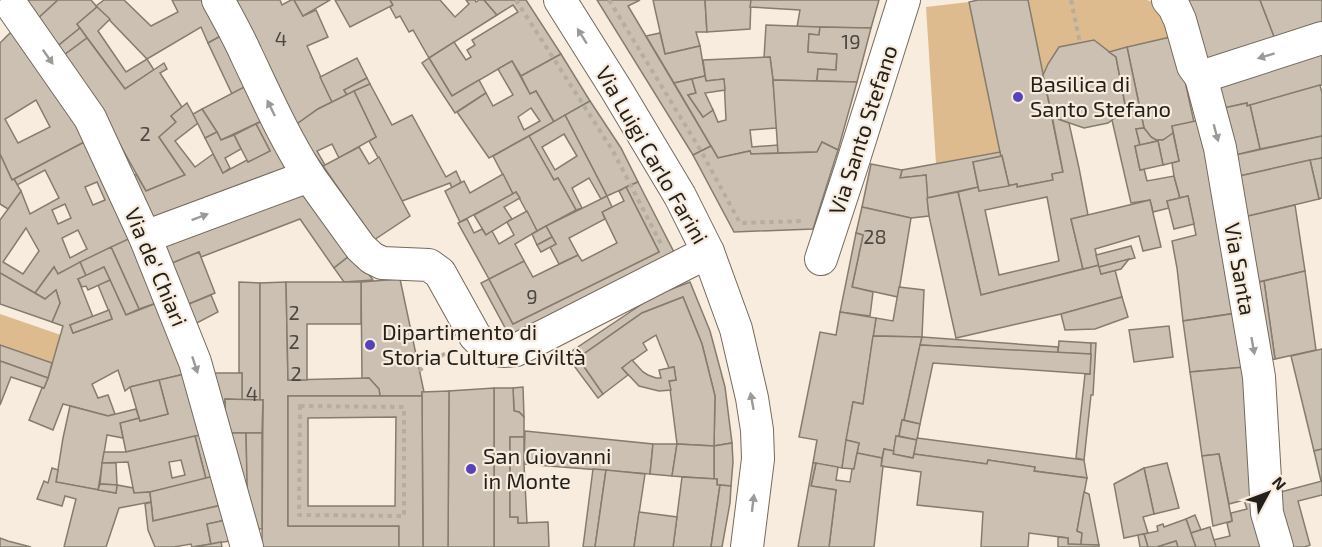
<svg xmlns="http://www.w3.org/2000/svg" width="1322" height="547" viewBox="0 0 1322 547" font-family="'Exo 2',sans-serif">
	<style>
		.green { fill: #ddbb8e }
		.building { fill: #cbc0b2; stroke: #867c6e; stroke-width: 1.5; fill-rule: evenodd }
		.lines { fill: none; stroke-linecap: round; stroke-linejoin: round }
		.minor-casing { stroke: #746a5d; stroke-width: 34 }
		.path { stroke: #b6ada1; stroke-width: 4; stroke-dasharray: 4.5 4.5; stroke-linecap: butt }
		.minor { stroke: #fff; stroke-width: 32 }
		.oneway { fill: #9c9a98 }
		.poi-dot { fill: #5642ba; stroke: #f7ecdd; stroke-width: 2 }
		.labels { text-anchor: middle; stroke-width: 4.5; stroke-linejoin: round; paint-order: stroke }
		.number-label { font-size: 20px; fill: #4d4740 }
		.poi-label { font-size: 22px; fill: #231f1a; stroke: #f7ecdd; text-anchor: start }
		.street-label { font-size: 22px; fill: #231f1a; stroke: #f7ecdd }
	</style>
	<rect width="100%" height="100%" fill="#f7ecdd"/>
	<g class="green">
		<path d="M 1028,0 L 1147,0 L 1164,6 L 1175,36 L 1109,52 L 1094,40 L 1060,47 L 1048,64 L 1043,75 Z"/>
		<path d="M 969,2 L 1000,152 L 936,164 L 926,7 Z"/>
		<path d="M 0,314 L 61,335 L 52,363 L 0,345 Z"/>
	</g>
	<g class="building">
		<path d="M 29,0 L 58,0 L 34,22 L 23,6 Z"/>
		<path d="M 58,0 L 91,0 L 97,7 L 77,24 L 80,28 L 54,49 L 34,22 Z"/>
		<path d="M 104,0 L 124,0 L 151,26 L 178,12 L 172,0 L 209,0 L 226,33 L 208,43 L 201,27 L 147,59 L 96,6 Z"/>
		<path d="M 229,0 L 280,0 L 282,5 L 291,0 L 294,0 L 303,16 L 316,10 L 328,37 L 307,46 L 332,102 L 318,109 L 294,126 Z"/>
		<path d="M 294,0 L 330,0 L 303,16 Z"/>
		<path d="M 335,0 L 390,0 L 393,5 L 350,27 Z"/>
		<path d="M 390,0 L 440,0 L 455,17 L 469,4 L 466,0 L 475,0 L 476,2 L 479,0 L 484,0 L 497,15 L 429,58 L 413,30 L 409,32 L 400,16 L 396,18 L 390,7 L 393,5 Z"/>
		<path d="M 484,0 L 526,0 L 561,54 L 521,76 L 512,61 L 452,96 L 429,58 L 454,42 L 466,60 L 471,57 L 467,50 L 475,45 L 472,40 L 518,12 L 513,5 L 497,15 Z"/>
		<path d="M 597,0 L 640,0 L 628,6 L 711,146 L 693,155 Z"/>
		<path d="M 653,0 L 705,0 L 707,32 L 696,32 L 700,46 L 665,54 Z"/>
		<path d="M 705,0 L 751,0 L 750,29 L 707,32 Z"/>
		<path d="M 751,0 L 879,0 L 871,28 L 797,27 L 800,10 L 750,7 Z"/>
		<path d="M 978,0 L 1028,0 L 1063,172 L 1052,174 L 1053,180 L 1017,187 L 1017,184 L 1009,186 L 1002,156 L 1001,157 L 969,2 Z"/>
		<path d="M 1181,0 L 1260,0 L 1275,39 L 1205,62 Z"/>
		<path d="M 1260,0 L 1322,0 L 1322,23 L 1275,39 Z"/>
		<path d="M 97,7 L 110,19 L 98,31 L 126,72 L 147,59 L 154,70 L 125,89 L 77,24 Z"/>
		<path d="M 766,25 L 820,27 L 819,35 L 809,34 L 808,52 L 837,54 L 836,70 L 818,69 L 817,81 L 773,80 L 770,57 L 764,58 Z"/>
		<path d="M 820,27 L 871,28 L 857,82 L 817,81 L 818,69 L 836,70 L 837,54 L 808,52 L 809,34 L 819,35 Z"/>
		<path d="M 15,28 L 90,139 L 12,180 L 0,154 L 0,43 ZM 36,100 L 50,127 L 18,143 L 5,119 Z"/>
		<path d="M 80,28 L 87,38 L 60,58 L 54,49 Z"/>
		<path d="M 226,33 L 250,84 L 232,94 L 208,43 Z"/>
		<path d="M 660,33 L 665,54 L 700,46 L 705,76 L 674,83 L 646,36 Z"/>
		<path d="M 1175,36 L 1194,122 L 1172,126 L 1173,133 L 1170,136 L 1163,140 L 1156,140 L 1151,137 L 1144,128 L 1127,47 Z"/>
		<path d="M 87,38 L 125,89 L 164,63 L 167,69 L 160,73 L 182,107 L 171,116 L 176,122 L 159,137 L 185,175 L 146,191 L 119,143 L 60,58 Z"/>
		<path d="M 1094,40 L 1116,57 L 1125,104 L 1123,112 L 1108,123 L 1084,128 L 1058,119 L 1051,111 L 1043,75 L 1048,64 L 1059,47 Z"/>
		<path d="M 1127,47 L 1144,128 L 1136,129 L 1140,145 L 1135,146 L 1140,170 L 1144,169 L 1147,181 L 1174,176 L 1180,198 L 1167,201 L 1169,208 L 1153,212 L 1150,200 L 1131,203 L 1112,120 L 1123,112 L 1125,104 L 1116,57 L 1109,52 Z"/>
		<path d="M 1322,52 L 1322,85 L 1247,106 L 1247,103 L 1219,109 L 1215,85 Z"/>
		<path d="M 561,54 L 590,101 L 554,122 L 536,91 L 530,94 L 521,76 Z"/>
		<path d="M 770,57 L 773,80 L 777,128 L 750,130 L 752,147 L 778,145 L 778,153 L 751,154 L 750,151 L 718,158 L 674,83 L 692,79 L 696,93 L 688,95 L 703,117 L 713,110 L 718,122 L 726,120 L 724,79 L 706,81 L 703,60 Z"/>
		<path d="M 357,58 L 367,78 L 344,90 L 347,95 L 332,102 L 320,77 Z"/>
		<path d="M 429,58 L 452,96 L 479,80 L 486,93 L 455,113 L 422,63 Z"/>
		<path d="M 512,61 L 530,94 L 536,91 L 554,122 L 489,158 L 457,112 L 486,93 L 493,106 L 513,95 L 498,69 ZM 531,108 L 540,121 L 524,130 L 518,117 Z"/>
		<path d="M 705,76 L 706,81 L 724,79 L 725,90 L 705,93 L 713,110 L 703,117 L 688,95 L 696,93 L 692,79 Z"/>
		<path d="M 367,78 L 370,84 L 347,95 L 344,90 Z"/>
		<path d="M 773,80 L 857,82 L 838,150 L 822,142 L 817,152 L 778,153 Z"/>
		<path d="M 250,84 L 266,119 L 221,140 L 217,132 L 202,109 Z"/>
		<path d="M 370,84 L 392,125 L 412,115 L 446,177 L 456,171 L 461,182 L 452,188 L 450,183 L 402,201 L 369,141 L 376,137 L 354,91 Z"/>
		<path d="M 1320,85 L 1322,93 L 1322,136 L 1260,149 L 1250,105 Z"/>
		<path d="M 354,91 L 376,137 L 339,158 L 332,144 L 317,151 L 325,165 L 323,166 L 294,126 L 318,109 Z"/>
		<path d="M 590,101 L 621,148 L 638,182 L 607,196 L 565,115 Z"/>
		<path d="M 187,103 L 198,123 L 175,141 L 195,167 L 213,154 L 223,173 L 247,160 L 248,162 L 270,151 L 256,124 L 266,119 L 294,172 L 149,226 L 125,181 L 136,174 L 146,191 L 185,175 L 159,137 L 176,122 L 171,116 Z"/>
		<path d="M 1247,103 L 1247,106 L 1250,105 L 1260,149 L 1231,156 L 1219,109 Z"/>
		<path d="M 202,109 L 217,132 L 205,138 L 193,114 Z"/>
		<path d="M 1051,111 L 1058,119 L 1069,123 L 1079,168 L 1088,215 L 1071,219 L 1083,269 L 981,295 L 958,192 L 978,187 L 979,191 L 1017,184 L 1017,187 L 1053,180 L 1052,174 L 1063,172 ZM 1047,197 L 1059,261 L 999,275 L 985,210 Z"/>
		<path d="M 565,115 L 607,196 L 601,199 L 589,178 L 572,188 L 582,208 L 576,210 L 558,178 L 554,180 L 529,136 ZM 564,134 L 577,156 L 555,170 L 542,147 Z"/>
		<path d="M 1205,119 L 1242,312 L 1183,321 L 1177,268 L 1172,241 L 1196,235 L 1188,196 L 1180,198 L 1174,176 L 1172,163 L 1179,161 L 1172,126 Z"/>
		<path d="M 256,124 L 270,151 L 248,162 L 234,135 Z"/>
		<path d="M 1144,128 L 1151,137 L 1156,140 L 1163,140 L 1173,133 L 1179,161 L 1163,165 L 1158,141 L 1140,145 L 1136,129 Z"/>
		<path d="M 217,132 L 221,140 L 234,135 L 241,149 L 225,158 L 230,168 L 223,173 L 205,138 Z"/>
		<path d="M 529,136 L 554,180 L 558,178 L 576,210 L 537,231 L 516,192 L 513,194 L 493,156 Z"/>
		<path d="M 1322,136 L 1322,158 L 1235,177 L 1231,156 Z"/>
		<path d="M 90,139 L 135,236 L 58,274 L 54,267 L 35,293 L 0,273 L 0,220 L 21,191 L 30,214 L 59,198 L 45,170 L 17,185 L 14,179 ZM 97,182 L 105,200 L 93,205 L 85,187 ZM 65,204 L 71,218 L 58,224 L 52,210 ZM 26,228 L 39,251 L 23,274 L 3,262 ZM 78,230 L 87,249 L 70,258 L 62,238 Z"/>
		<path d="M 1158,141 L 1163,165 L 1140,170 L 1135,146 Z"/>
		<path d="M 822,142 L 838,150 L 813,229 L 734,232 L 693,155 L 711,146 L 718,158 L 750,151 L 751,154 L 817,152 Z"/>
		<path d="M 359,147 L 369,164 L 379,157 L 410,216 L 374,240 L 323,166 Z"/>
		<path d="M 1000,152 L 1001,157 L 973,162 L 978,187 L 927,198 L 926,175 L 900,178 L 902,170 Z"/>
		<path d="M 0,154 L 12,180 L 14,179 L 21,191 L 8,209 L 0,204 Z"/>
		<path d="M 1002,156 L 1009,186 L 979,191 L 973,162 Z"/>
		<path d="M 1322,158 L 1322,198 L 1319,199 L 1310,160 Z"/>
		<path d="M 1310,160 L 1319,199 L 1244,217 L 1235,177 Z"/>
		<path d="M 871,164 L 902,170 L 900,178 L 926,175 L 929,216 L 911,218 L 862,207 Z"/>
		<path d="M 503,174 L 513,194 L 460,222 L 445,191 L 464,181 L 470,193 Z"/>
		<path d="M 638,182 L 676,256 L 509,335 L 481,283 L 489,279 L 513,324 L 659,252 L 626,187 Z"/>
		<path d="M 626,187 L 659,252 L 513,324 L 489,279 L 524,261 L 533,277 L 578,255 L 582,261 L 617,243 L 602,212 L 624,201 L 619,191 Z"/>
		<path d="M 303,188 L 353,253 L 334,268 L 300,219 L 201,257 L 199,252 L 165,266 L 156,241 Z"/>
		<path d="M 516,192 L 520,198 L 504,207 L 512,219 L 486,235 L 474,215 Z"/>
		<path d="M 958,192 L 981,295 L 1099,265 L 1101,274 L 1115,270 L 1122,297 L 1061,314 L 956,338 L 929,216 L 927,198 Z"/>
		<path d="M 607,196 L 612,207 L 602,212 L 605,219 L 569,238 L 578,255 L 559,264 L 550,247 L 556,244 L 546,226 Z"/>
		<path d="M 1188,196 L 1194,224 L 1174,229 L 1167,201 Z"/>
		<path d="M 1150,200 L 1161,247 L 1143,251 L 1139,236 L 1095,249 L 1099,265 L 1083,269 L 1071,219 Z"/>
		<path d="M 1295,205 L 1305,271 L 1254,283 L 1244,217 Z"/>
		<path d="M 862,207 L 911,218 L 898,297 L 852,287 L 863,235 L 856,233 Z"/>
		<path d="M 527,211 L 537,231 L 515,244 L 524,261 L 489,279 L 458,223 L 467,219 L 474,233 L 482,229 L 486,235 L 492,231 L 499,244 L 514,235 L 507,222 Z"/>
		<path d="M 546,226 L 552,237 L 537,245 L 532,234 Z"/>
		<path d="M 856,233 L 863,235 L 852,287 L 873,292 L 870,316 L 840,312 Z"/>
		<path d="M 135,236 L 162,301 L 139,309 L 111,247 Z"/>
		<path d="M 552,237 L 556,244 L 541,252 L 537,245 Z"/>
		<path d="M 1131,246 L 1135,258 L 1099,267 L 1096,255 Z"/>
		<path d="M 111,247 L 139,309 L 126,315 L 104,267 L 86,276 L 80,262 Z"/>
		<path d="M 199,252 L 215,293 L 184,306 L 165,266 Z"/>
		<path d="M 353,253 L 373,280 L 344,282 L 334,268 Z"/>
		<path d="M 1129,259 L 1121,269 L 1101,274 L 1099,267 Z"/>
		<path d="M 80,262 L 86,276 L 78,279 L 93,317 L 70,325 L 73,333 L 112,319 L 98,285 L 110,280 L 126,315 L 162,301 L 189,373 L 130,387 L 125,391 L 118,370 L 92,384 L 98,398 L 108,395 L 115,414 L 108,416 L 63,404 L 53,430 L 29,420 L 42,388 L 44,388 L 48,378 L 63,326 L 52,322 L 60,303 L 56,290 L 45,299 L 35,293 L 54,267 L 58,274 Z"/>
		<path d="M 104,267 L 110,280 L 88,290 L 86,286 L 82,287 L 78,279 Z"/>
		<path d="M 1305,271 L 1316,350 L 1275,359 L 1264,281 Z"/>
		<path d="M 0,273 L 45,299 L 56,290 L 60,303 L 52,322 L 0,304 Z"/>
		<path d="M 400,279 L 424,392 L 422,392 L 422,396 L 380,396 L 379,389 L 369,378 L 362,379 L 361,282 Z"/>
		<path d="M 1264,281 L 1275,359 L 1264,361 L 1254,283 Z"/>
		<path d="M 239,282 L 260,283 L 260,400 L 242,400 L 242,373 L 239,373 Z"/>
		<path d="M 286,282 L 288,380 L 369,378 L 379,389 L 380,396 L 288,396 L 288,526 L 399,526 L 399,547 L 262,547 L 263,400 L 260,400 L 260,283 Z"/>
		<path d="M 286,282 L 361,282 L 361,324 L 307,324 L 307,380 L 288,380 Z"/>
		<path d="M 690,282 L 710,331 L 725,387 L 732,443 L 714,446 L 715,396 L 702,344 L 683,297 L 642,313 L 578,358 L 603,394 L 598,398 L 566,355 L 645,302 L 643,300 Z"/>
		<path d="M 899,287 L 924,290 L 922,337 L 873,336 L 876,318 L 893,321 Z"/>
		<path d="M 211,295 L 218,312 L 193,325 L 184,306 Z"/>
		<path d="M 683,297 L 702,344 L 715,396 L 714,446 L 677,444 L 669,381 L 676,380 L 674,367 L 669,368 L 656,335 L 643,343 L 647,350 L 622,368 L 628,375 L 603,394 L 578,358 L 642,313 Z"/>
		<path d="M 1122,297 L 1128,317 L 1095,329 L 1065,330 L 1061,314 Z"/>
		<path d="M 109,310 L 112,319 L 73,333 L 70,325 Z"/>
		<path d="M 840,312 L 876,318 L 863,404 L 853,402 L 842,468 L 813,463 L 817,440 L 799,437 L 820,332 L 836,335 Z"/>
		<path d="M 1238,313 L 1245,367 L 1190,372 L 1183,321 Z"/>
		<path d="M 1169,326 L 1173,357 L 1134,362 L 1129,330 Z"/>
		<path d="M 873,336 L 922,337 L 904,420 L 902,420 L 899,436 L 896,436 L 894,451 L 884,449 L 882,458 L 857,453 L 859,443 L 846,440 L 853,402 L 863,404 Z"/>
		<path d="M 922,337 L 1058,347 L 1058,353 L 920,345 Z"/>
		<path d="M 1059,341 L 1091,343 L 1091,354 L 1058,353 Z"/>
		<path d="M 1091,343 L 1096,343 L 1093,395 L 1091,395 L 1084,460 L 1076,458 L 1085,374 L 1090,374 Z"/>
		<path d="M 0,345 L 52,363 L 48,378 L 0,361 Z"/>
		<path d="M 920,345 L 1091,354 L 1090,374 L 933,363 L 920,424 L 904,420 Z"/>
		<path d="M 1322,349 L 1322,449 L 1314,451 L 1291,356 Z"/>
		<path d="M 632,360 L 643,372 L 648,375 L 656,378 L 661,378 L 659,370 L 674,367 L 676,380 L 669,381 L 671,390 L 659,391 L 639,386 L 622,368 Z"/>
		<path d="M 0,361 L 48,378 L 44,388 L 11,377 L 0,405 Z"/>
		<path d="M 1245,367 L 1270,547 L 1216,547 L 1213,540 L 1230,536 L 1227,523 L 1232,521 L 1231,513 L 1247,509 L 1244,500 L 1229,504 L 1219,454 L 1202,456 L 1190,372 Z"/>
		<path d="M 189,373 L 206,434 L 126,452 L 120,423 L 139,418 L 140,421 L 168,414 L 159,380 Z"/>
		<path d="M 208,373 L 242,373 L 242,400 L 225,399 L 225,402 L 216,402 Z"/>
		<path d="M 159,380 L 168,414 L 140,421 L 130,387 Z"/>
		<path d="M 523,387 L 524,417 L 519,412 L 514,411 L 513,388 Z"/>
		<path d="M 494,388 L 513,388 L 514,411 L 519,412 L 524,417 L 524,437 L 510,437 L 510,517 L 518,517 L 518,523 L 548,522 L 549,547 L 494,547 Z"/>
		<path d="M 494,388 L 494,547 L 448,547 L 449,391 Z"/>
		<path d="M 449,391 L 448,547 L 423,547 L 422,392 Z"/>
		<path d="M 288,396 L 422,396 L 423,547 L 399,547 L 399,526 L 288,526 ZM 396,417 L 395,506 L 308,506 L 308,418 Z"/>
		<path d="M 225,399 L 263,400 L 262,433 L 225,433 Z"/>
		<path d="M 216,402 L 225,402 L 225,433 L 246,433 L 248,501 L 242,501 Z"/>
		<path d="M 70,406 L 108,416 L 136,409 L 139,418 L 120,423 L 123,438 L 107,435 L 98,490 L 56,482 L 63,438 Z"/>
		<path d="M 902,420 L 920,424 L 917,440 L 899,436 Z"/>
		<path d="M 525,431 L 653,444 L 650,474 L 524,464 Z"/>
		<path d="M 246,433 L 262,433 L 262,529 L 248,528 Z"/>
		<path d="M 206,434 L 218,475 L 206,479 L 195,436 Z"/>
		<path d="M 195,436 L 206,479 L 150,492 L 134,493 L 128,462 L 102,463 L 104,452 L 126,452 ZM 181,460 L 185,475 L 172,478 L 169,462 Z"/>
		<path d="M 896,436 L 917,440 L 913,458 L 893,454 Z"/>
		<path d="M 510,437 L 524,437 L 524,464 L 527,523 L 518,523 L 518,517 L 510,517 Z"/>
		<path d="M 917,438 L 1084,460 L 1087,478 L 1034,471 L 1035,467 L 988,460 L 987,464 L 914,454 Z"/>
		<path d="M 846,440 L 859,443 L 854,469 L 842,468 Z"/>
		<path d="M 732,443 L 733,462 L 731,486 L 717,485 L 717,479 L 714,479 L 714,446 Z"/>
		<path d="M 653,444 L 677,444 L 672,476 L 650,474 Z"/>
		<path d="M 677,444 L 714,446 L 714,479 L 672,476 Z"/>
		<path d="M 884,449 L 894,451 L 893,454 L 913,458 L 914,454 L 987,464 L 988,460 L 1035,467 L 1034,471 L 1087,478 L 1077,531 L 1082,533 L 1081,545 L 1068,544 L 1068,538 L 1029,533 L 1028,547 L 981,547 L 983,512 L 917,505 L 921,472 L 881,466 Z"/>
		<path d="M 1322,449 L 1322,481 L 1321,481 L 1314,451 Z"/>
		<path d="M 857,453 L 882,458 L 881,466 L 883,466 L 874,547 L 829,547 L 836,490 L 811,486 L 816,463 L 838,467 L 836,480 L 850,482 L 852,469 L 854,469 Z"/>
		<path d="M 1219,454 L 1232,521 L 1213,526 L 1202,456 Z"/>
		<path d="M 102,463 L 116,463 L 117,485 L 100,484 Z"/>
		<path d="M 813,463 L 816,463 L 811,486 L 836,490 L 829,547 L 798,547 Z"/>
		<path d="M 1167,463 L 1179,508 L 1154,514 L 1144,468 Z"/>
		<path d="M 52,468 L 58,470 L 56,482 L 116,493 L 117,485 L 133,488 L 134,493 L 150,492 L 151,502 L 119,508 L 106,547 L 64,547 L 76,499 L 65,496 L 62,506 L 37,499 L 44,481 L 48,483 Z"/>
		<path d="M 1144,468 L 1154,514 L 1143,517 L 1148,533 L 1124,538 L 1114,484 Z"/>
		<path d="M 593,469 L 606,470 L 595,547 L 583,547 Z"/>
		<path d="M 606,470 L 645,474 L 634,547 L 595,547 Z"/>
		<path d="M 218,475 L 226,504 L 153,521 L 150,492 Z"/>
		<path d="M 682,477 L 717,479 L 717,485 L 720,485 L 711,547 L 673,547 Z"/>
		<path d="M 1322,481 L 1322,495 L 1298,501 L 1310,545 L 1305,547 L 1286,547 L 1273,494 Z"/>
		<path d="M 100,484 L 117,485 L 116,493 L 98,490 Z"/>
		<path d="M 720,485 L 731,486 L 730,503 L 722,547 L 711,547 Z"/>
		<path d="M 1084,492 L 1089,494 L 1099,545 L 1081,545 L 1082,533 L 1077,531 Z"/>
		<path d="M 151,502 L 153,521 L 226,504 L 231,519 L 207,524 L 211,544 L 193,547 L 192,547 L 191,544 L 174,547 L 155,547 L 148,530 L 145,504 Z"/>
		<path d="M 639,512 L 677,517 L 673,547 L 634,547 Z"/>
		<path d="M 1195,515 L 1201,530 L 1191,533 L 1186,519 Z"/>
		<path d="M 231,519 L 237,540 L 211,544 L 207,524 Z"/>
		<path d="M 1186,519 L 1196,547 L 1178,547 L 1176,541 L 1157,547 L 1148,547 L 1144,534 L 1158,531 L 1157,526 L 1163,524 L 1164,527 Z"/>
		<path d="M 1210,527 L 1216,547 L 1196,547 L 1191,533 Z"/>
		<path d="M 1144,534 L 1148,547 L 1140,547 L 1138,535 Z"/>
		<path d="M 1058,537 L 1068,538 L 1068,544 L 1099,545 L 1099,547 L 1058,547 Z"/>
		<path d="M 0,538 L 8,541 L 31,547 L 0,547 Z"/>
		<path d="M 1176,541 L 1178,547 L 1157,547 Z"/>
		<path d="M 221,542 L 222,547 L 193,547 L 211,544 Z"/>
	</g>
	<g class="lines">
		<defs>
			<g id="minor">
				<path d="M 560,0 L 616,89 L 680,196 L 708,252 L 736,329 L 752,398 L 757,430 L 758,459 L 747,547"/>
				<path d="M 1168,0 L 1174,7 L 1180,20 L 1193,66 L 1201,77 L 1220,148 L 1259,377 L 1267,513 L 1277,547"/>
				<path d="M 14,9 L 90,118 L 145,237 L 195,362 L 247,547"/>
				<path d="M 1201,77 L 1322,38"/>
				<path d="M 309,176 L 361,248 L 372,258 L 382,263 L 429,265 L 440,273 L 475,336 L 487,348 L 503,351 L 516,350 L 708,252"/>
				<path d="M 145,237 L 309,176 C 284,137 266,96 246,54 C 238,36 228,18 218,0"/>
				<path d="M 821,259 L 851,168 L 904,0"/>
			</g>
		</defs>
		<use href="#minor" class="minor-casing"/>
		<g class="path">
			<path d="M 516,0 L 613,151 L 661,244"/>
			<path d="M 609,0 L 701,151 L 740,223 L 804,221"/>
			<path d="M 1071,0 L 1080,43"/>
			<path d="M 419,371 L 426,365 L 451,350"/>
			<path d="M 300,406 L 404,407 L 404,516 L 299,515 Z"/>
		</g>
		<use href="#minor" class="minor"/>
	</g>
	<defs><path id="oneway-solid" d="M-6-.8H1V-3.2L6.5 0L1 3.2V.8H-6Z" transform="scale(1.5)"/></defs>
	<g class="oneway">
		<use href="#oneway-solid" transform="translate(582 36) rotate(-122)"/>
		<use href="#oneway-solid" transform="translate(1266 56) rotate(163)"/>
		<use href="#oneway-solid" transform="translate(48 57) rotate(55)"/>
		<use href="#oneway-solid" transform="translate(271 108) rotate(-116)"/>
		<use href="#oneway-solid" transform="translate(1216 133) rotate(75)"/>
		<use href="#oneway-solid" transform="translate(200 217) rotate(-21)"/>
		<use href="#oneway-solid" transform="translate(1253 346) rotate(80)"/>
		<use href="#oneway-solid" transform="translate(195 365) rotate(72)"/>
		<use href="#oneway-solid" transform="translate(752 401) rotate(-100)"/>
		<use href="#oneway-solid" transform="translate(753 503) rotate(-83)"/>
	</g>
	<g class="poi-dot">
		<circle cx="1018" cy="97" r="6"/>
		<circle cx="370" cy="345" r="6"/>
		<circle cx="471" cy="469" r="6"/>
	</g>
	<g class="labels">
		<g class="number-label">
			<text x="281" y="46">4</text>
			<text x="851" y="49">19</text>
			<text x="145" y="141">2</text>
			<text x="875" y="244">28</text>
			<text x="532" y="304">9</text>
			<text x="294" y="320">2</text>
			<text x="294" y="349">2</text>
			<text x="296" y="381">2</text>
			<text x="252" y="401">4</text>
		</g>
		<g class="poi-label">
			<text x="1030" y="92">Basilica di<tspan x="1030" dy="25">Santo Stefano</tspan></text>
			<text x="382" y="340">Dipartimento di<tspan x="382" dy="25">Storia Culture Civiltà</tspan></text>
			<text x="483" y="464">San Giovanni<tspan x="483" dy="25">in Monte</tspan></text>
		</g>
		<g class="street-label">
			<text transform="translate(863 130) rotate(-72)" y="8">Via Santo Stefano</text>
			<text transform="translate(652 155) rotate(60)" y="8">Via Luigi Carlo Farini</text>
			<text transform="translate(156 267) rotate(67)" y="8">Via de' Chiari</text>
			<text transform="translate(1240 269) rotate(80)" y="8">Via Santa</text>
		</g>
	</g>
	<g transform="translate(1268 493) rotate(49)" stroke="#f7ecdd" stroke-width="4.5" paint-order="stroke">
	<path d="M0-4.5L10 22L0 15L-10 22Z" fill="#231f1a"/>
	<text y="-9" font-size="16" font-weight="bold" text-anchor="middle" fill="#231f1a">N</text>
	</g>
</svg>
